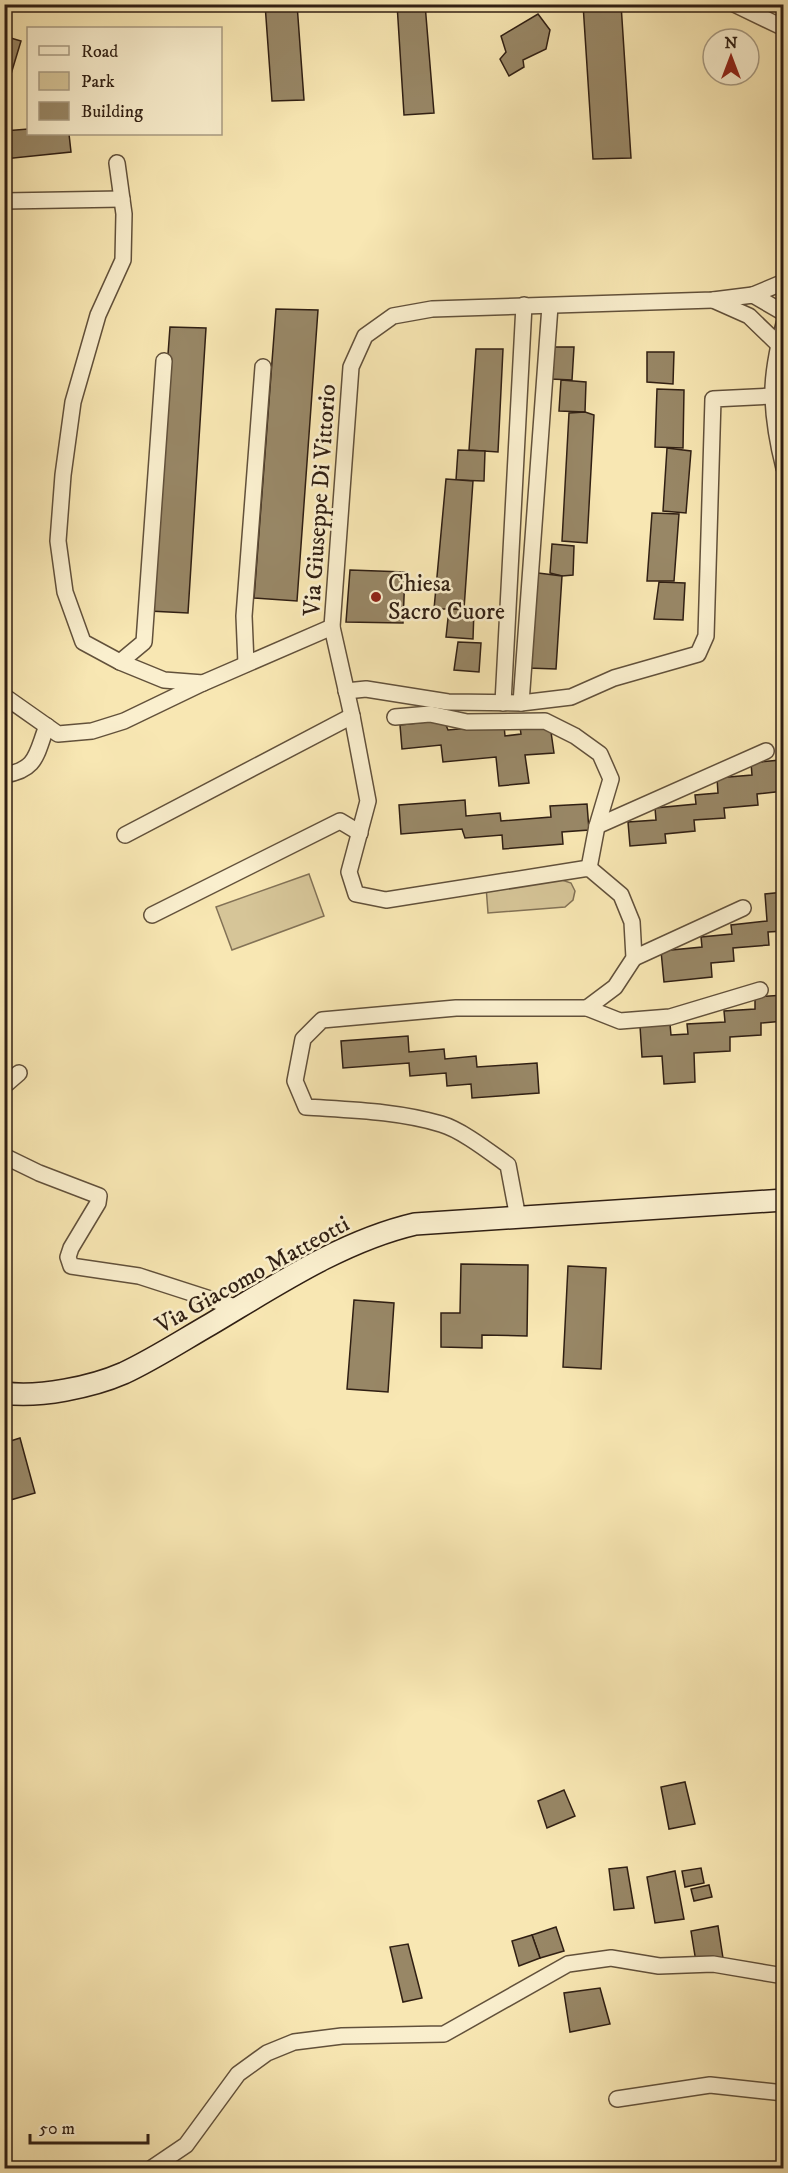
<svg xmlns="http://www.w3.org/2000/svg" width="788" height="2173" viewBox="0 0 788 2173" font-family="'IM FELL DW Pica',serif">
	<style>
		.green { fill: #d6c598; stroke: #837256; stroke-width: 1.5 }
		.building { fill: #988766; stroke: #301f13; stroke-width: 1.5 }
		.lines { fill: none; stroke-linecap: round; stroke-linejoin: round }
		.street-casing { stroke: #62513b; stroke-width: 18 }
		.secondary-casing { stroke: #301f13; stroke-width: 24 }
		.street { stroke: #faefce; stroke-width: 15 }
		.secondary { stroke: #faefce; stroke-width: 21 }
		.poi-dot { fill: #8f2418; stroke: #faefce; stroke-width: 2 }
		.labels { text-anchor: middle; stroke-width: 5; stroke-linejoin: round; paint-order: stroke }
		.street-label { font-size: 24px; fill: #301f13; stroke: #faefce }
		.poi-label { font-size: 24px; fill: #301f13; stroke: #faefce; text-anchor: start }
	</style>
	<rect width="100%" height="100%" fill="#f8e7b3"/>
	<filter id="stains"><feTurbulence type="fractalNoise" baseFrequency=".00333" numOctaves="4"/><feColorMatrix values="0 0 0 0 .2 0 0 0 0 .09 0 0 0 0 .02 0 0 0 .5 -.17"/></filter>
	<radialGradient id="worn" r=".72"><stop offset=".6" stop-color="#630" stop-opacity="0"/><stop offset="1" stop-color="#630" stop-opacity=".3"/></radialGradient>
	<g class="green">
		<path d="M 309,874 L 324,916 L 232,950 L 216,907 Z"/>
		<path d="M 562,880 L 571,883 L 575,891 L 573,900 L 565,907 L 488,913 L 486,886 Z"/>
	</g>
	<g class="building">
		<path d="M 265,4 L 297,4 L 304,100 L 272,101 Z"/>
		<path d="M 397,4 L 425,4 L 434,113 L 404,115 Z"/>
		<path d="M 583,4 L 621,4 L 631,158 L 593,159 Z"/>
		<path d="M 538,14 L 550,30 L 546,49 L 523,60 L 524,67 L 509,76 L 500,59 L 506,52 L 501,36 Z"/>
		<path d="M 4,36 L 21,41 L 8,84 L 4,83 Z"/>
		<path d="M 28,129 L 28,134 L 69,134 L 71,152 L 4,159 L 4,131 Z"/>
		<path d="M 276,309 L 318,310 L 297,601 L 254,598 Z"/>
		<path d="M 170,327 L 206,328 L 188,613 L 149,611 Z"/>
		<path d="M 553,347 L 574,347 L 572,380 L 551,379 Z"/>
		<path d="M 476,349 L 503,349 L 498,452 L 469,450 Z"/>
		<path d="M 647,352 L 674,352 L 673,384 L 647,382 Z"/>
		<path d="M 561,380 L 586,382 L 585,412 L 559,411 Z"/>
		<path d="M 657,389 L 684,390 L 683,448 L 655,447 Z"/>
		<path d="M 585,412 L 594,415 L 587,543 L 562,541 L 569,413 Z"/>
		<path d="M 667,448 L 691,451 L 686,513 L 663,511 Z"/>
		<path d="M 458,450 L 485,451 L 484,481 L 456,480 Z"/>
		<path d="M 446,479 L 473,481 L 464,609 L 434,609 Z"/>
		<path d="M 652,513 L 679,514 L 674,581 L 647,581 Z"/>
		<path d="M 552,544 L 574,546 L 573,575 L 562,576 L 550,573 Z"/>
		<path d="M 350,570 L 405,572 L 403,623 L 346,622 Z"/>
		<path d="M 538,573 L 562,576 L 556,669 L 528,668 Z"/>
		<path d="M 659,582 L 685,583 L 683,620 L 654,619 Z"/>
		<path d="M 449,609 L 474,610 L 473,639 L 446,637 Z"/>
		<path d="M 458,642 L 481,643 L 479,672 L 454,670 Z"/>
		<path d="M 444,720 L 448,730 L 504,725 L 505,736 L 521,734 L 520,727 L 550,725 L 554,753 L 525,755 L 529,783 L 499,786 L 496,757 L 443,762 L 441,745 L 402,749 L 400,725 Z"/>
		<path d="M 779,753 L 784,753 L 784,791 L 757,794 L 758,805 L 724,808 L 725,818 L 694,820 L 695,831 L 665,834 L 666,843 L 630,846 L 628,822 L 656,820 L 655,808 L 696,804 L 695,795 L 718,793 L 717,778 L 752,775 L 751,763 L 780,760 Z"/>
		<path d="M 465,800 L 466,816 L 500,813 L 501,821 L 551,817 L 550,806 L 587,804 L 589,830 L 562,832 L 563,844 L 503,849 L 502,835 L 465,838 L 462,829 L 401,834 L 399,805 Z"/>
		<path d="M 784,892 L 784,931 L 768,932 L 769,945 L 733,948 L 734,961 L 711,963 L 712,977 L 664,982 L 661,951 L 702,947 L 701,937 L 732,934 L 731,925 L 767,921 L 765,894 Z"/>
		<path d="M 784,995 L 784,1021 L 761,1023 L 761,1035 L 730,1037 L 730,1051 L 694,1053 L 695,1082 L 664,1084 L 662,1056 L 642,1057 L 640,1026 L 670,1024 L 671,1035 L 688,1034 L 687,1024 L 725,1022 L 724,1011 L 755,1009 L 755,997 Z"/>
		<path d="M 408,1036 L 409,1052 L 444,1049 L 445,1059 L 476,1056 L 477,1067 L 537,1063 L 539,1093 L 472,1098 L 471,1084 L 447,1086 L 446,1073 L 410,1076 L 409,1063 L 343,1068 L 341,1041 Z"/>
		<path d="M 461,1264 L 528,1265 L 527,1336 L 482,1335 L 482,1348 L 441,1347 L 441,1313 L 460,1313 Z"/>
		<path d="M 568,1266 L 606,1268 L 601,1369 L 563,1367 Z"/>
		<path d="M 354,1300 L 394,1303 L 388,1392 L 347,1389 Z"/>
		<path d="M 20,1438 L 35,1493 L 7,1501 L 4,1493 L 4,1443 Z"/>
		<path d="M 685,1782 L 695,1824 L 669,1829 L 661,1787 Z"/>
		<path d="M 564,1790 L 575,1816 L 547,1828 L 538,1801 Z"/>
		<path d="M 784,1843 L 784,1867 L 777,1845 Z"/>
		<path d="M 627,1867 L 634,1908 L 614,1910 L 609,1869 Z"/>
		<path d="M 701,1868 L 704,1883 L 685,1887 L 682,1871 Z"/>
		<path d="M 675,1871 L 684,1919 L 655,1923 L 647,1877 Z"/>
		<path d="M 709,1885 L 712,1897 L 694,1901 L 691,1889 Z"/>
		<path d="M 718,1926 L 723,1958 L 696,1962 L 691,1931 Z"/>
		<path d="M 556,1927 L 564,1951 L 540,1958 L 532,1935 Z"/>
		<path d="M 532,1935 L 540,1958 L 519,1966 L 512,1941 Z"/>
		<path d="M 408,1944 L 422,1998 L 403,2002 L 390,1947 Z"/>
		<path d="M 600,1988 L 610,2024 L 570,2032 L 564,1993 Z"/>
	</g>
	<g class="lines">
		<defs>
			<g id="street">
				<path d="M 734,4 L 784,28"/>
				<path d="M 117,163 L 124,214 L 123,260 L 98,315 L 73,402 L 63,475 L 58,541 L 65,592 L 83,642 L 120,662 L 164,680 L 203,683 L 332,627"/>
				<path d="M 4,201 L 122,199"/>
				<path d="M 753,295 L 784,282"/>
				<path d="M 713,300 L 749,316 L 779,345"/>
				<path d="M 784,324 C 778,347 772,374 773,398 C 774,422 778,445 784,468"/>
				<path d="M 120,662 L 144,642 L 164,361"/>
				<path d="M 246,664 L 244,616 L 263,367"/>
				<path d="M 346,691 L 366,689 L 448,702 L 521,703 L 571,697 L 614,678 L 698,654 L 706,636 L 713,399 L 772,396"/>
				<path d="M 4,696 L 58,734 L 92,731 L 124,721 L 203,683"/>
				<path d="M 503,703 L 524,305"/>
				<path d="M 521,703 L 550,306"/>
				<path d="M 395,717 L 430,714 L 467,722 L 545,721 L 575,736 L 600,754 L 611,779 L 597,826 L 589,868"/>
				<path d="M 4,775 C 38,770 36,753 47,726"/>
				<path d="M 597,826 L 766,751"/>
				<path d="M 125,835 L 352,716"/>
				<path d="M 152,915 L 340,821 L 360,833"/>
				<path d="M 634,958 L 743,908"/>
				<path d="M 587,1008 L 615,987 L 634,958 L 632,922 L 621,895 L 589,868 L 386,900 L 356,894 L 349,872 L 368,801 L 352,716 L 332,627 L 351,367 L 365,336 L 393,316 L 432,309 L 713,300 L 753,295 L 784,313"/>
				<path d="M 4,1086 L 19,1073"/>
				<path d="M 4,1156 L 39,1173 L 99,1196 L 98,1203 L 71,1248 L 68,1257 L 71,1266 L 139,1276 L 238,1308"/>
				<path d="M 518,1218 L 508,1165 C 491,1153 462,1130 441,1124 C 398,1111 351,1110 306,1107 L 295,1081 L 303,1039 L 322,1020 L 456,1008 L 587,1008 L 620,1021 L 670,1017 L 760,990"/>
				<path d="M 617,2099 L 710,2085 L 784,2093"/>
				<path d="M 152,2168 L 186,2145 L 238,2074 L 267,2053 L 294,2042 L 342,2036 L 444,2034 L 568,1964 L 611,1958 L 659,1966 L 713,1964 L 784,1976"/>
			</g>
			<path id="secondary" d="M 4,1393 C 39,1398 92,1387 124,1373 C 154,1359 183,1340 211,1324 C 275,1286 342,1241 415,1224 L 784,1200"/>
		</defs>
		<use href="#street" class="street-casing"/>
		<use href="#secondary" class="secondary-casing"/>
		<use href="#street" class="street"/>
		<use href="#secondary" class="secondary"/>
	</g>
	<circle class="poi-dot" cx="376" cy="597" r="6"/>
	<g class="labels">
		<g class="street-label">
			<text transform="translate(319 500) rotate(-86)" y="8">Via Giuseppe Di Vittorio</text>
			<text transform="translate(252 1274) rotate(-29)" y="8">Via Giacomo Matteotti</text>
		</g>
		<g class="poi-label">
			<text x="388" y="591">Chiesa<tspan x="388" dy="28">Sacro Cuore</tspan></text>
		</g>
	</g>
	<rect width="788" height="2173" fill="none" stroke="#f8e7b3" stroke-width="24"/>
	<rect x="6" y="6" width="776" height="2161" fill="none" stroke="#301f13" stroke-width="3"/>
	<rect x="12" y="12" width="764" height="2149" fill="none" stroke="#301f13" stroke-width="1.5"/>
	<rect x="27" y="27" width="195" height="108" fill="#faefce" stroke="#a99c83" stroke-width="1.5"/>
	<rect x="39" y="46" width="30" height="9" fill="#faefce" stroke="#a99c83" stroke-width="1.5"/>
	<text x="81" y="57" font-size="18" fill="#301f13">Road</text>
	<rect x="39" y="72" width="30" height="18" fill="#d6c598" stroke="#a99c83" stroke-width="1.5"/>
	<text x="81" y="87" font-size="18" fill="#301f13">Park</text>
	<rect x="39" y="102" width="30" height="18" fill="#988766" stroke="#a99c83" stroke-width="1.5"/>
	<text x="81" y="117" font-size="18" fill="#301f13">Building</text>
	<g transform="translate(731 57)"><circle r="28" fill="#faefce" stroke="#a99c83" stroke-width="1.5"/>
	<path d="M0-4.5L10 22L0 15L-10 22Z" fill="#8f2418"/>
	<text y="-9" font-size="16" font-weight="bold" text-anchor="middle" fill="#301f13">N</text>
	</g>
	<path d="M30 2134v9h118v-9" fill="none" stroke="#301f13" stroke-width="3"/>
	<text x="39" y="2134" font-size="18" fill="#301f13" stroke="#faefce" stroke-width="4.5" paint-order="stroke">50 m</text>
	<rect width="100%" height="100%" filter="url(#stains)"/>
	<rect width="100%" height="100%" fill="url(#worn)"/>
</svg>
